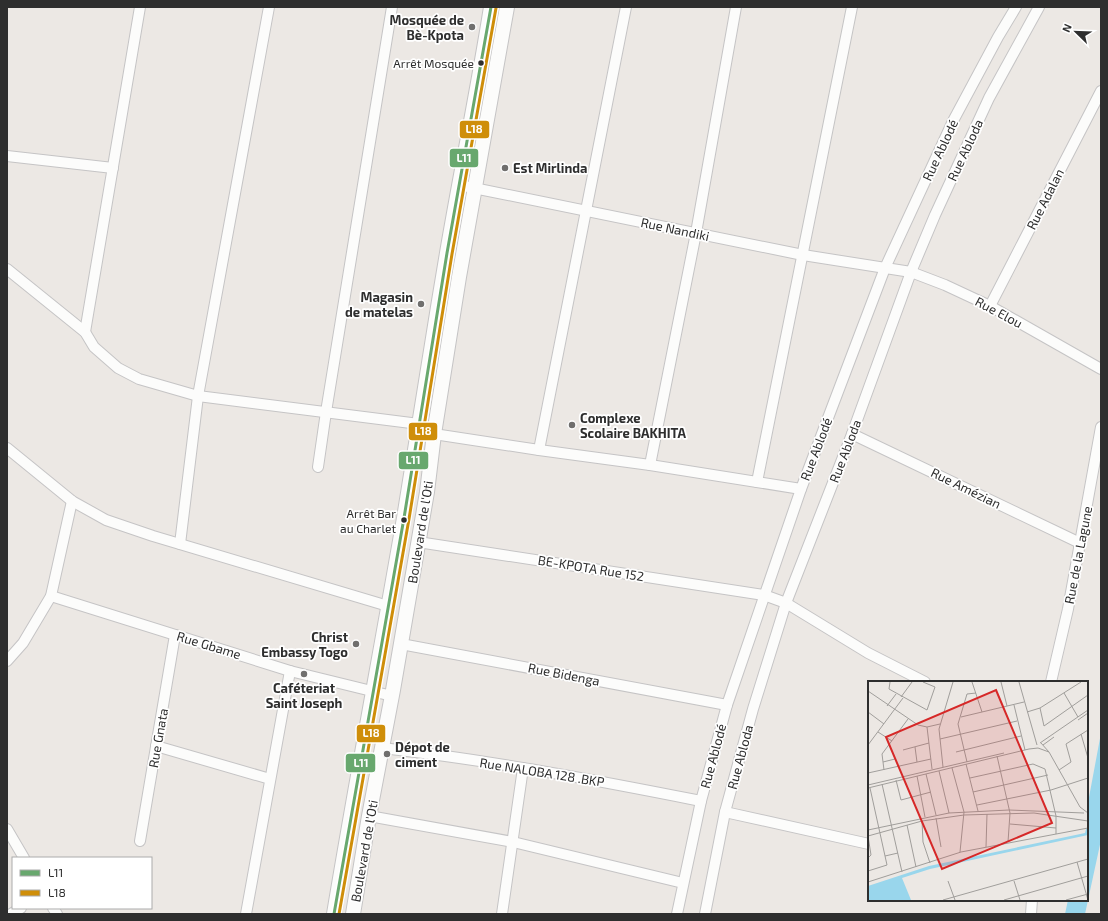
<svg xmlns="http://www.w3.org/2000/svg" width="1108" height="921" viewBox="0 0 1108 921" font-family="'Exo 2',sans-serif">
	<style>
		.water { fill: #99d6ec }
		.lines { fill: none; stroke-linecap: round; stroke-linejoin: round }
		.street-casing { stroke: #c5c4c5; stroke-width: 12 }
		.secondary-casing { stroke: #c5c4c5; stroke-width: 16 }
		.street { stroke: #fcfcfb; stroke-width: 10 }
		.secondary { stroke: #fcfcfb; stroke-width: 14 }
		.bus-1-casing { stroke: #fff; stroke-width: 6 }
		.bus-2-casing { stroke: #fff; stroke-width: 6 }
		.bus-1 { stroke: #68a86e; stroke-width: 3 }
		.bus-2 { stroke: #cf8e09; stroke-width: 3 }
		.poi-dot { fill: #706f6e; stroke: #fff; stroke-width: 1.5 }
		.bus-dot { fill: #2e2e2e; stroke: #fff; stroke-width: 1.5 }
		.labels { text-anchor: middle; stroke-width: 3.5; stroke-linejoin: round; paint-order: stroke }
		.bus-label { font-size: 12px; fill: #2e2e2e; stroke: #fff; text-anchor: end }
		.poi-label { font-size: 13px; font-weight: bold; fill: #2e2e2e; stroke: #fff; text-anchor: end }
		.street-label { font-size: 13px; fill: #2e2e2e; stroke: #fff }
		.inset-road { fill: none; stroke: #a09e9b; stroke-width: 1 }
		.view { fill: #d62828; fill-opacity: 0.15; stroke: #d62828; stroke-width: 2 }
		.inset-edge { fill: none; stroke: #2e2e2e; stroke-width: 2 }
		.line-badge { stroke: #fff; stroke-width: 1.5 }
		.badge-label { font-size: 11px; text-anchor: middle; font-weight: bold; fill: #fff }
	</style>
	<rect width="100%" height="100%" fill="#ece8e4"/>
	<path class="water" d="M 1101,733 L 1101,840 L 1085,914 L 1065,914 L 1068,900 L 1087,900 L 1087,808 Z"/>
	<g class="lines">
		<defs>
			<g id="street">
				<path d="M 7,156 L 113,168"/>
				<path d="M 459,185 L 803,255 L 911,272 L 945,285 L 990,306 L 1101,369"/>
				<path d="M 7,269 L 85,332 L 94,347 L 118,368 L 139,379 L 198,396 L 419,424"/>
				<path d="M 990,306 L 1101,91"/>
				<path d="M 85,332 L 140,7"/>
				<path d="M 434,434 L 539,450 L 650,465 L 801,489"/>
				<path d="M 852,434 L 1080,543"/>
				<path d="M 7,448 L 72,501 L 106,520 L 153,536 L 388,606"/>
				<path d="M 539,450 L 626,7"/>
				<path d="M 650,465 L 696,233 L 736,7"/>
				<path d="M 318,467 L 326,412 L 392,7"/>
				<path d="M 757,482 L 852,7"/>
				<path d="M 418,542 L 764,595 L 786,603 L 868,653 L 925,682"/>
				<path d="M 180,544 L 198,396 L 269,7"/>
				<path d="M 51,596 L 290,671 L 392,696"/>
				<path d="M 401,644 L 727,705"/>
				<path d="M 7,661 L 23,643 L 51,596 L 72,501"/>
				<path d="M 1051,682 L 1068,609 L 1101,427"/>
				<path d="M 156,746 L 270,779"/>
				<path d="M 382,748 C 489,760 595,780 701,801"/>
				<path d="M 725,812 L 869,844"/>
				<path d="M 369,816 L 513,842 L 683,883"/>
				<path d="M 7,829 L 24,858"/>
				<path d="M 140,841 L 175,635"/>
				<path d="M 53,908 L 57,914"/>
				<path d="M 11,914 L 21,908"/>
				<path d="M 246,914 L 290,671"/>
				<path d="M 502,914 L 523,768"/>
				<path d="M 677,914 L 701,801 L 727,705 L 801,489 L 885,268 L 953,121 L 998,37 L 1016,7"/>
				<path d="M 705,914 L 725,812 L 753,709 L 786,603 L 852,434 L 911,272 L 935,215 L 989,98 L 1039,7"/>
				<path d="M 1031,914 L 1032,900"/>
			</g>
			<g id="secondary">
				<path d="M 334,914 C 356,782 381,650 404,518 C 419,429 432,341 447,253 C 461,171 478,89 491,7"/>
				<path d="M 353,914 L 369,816 L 393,690 L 427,492 L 434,434 L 459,277 L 507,7"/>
			</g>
		</defs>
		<use href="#street" class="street-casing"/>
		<use href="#secondary" class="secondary-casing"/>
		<use href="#street" class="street"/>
		<use href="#secondary" class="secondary"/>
		<defs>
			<path id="bus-1" d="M 334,914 L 404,518 L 447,253 L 491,7"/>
			<path id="bus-2" d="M 339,914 L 409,519 L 452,254 L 496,8"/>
		</defs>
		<use href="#bus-1" class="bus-1-casing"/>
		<use href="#bus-2" class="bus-2-casing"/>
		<use href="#bus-1" class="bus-1"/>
		<use href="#bus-2" class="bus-2"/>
	</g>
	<g class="poi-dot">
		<circle cx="472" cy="27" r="4"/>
		<circle cx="505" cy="168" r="4"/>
		<circle cx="421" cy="304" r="4"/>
		<circle cx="572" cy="425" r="4"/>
		<circle cx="356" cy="644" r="4"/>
		<circle cx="304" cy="674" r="4"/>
		<circle cx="387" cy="754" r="4"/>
	</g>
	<g class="bus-dot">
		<circle cx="481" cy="63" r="3.5"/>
		<circle cx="404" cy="520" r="3.5"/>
	</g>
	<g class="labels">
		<g class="bus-label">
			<text x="474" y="68">Arrêt Mosquée</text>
			<text x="396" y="518">Arrêt Bar<tspan x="396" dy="15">au Charlet</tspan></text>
		</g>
		<g class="poi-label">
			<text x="464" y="25">Mosquée de<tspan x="464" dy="15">Bè-Kpota</tspan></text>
			<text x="513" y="173" text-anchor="start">Est Mirlinda</text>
			<text x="413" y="302">Magasin<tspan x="413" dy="15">de matelas</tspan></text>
			<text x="580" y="423" text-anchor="start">Complexe<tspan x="580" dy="15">Scolaire BAKHITA</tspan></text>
			<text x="348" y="642">Christ<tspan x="348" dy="15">Embassy Togo</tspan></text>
			<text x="304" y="693" text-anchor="middle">Caféteriat<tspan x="304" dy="15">Saint Joseph</tspan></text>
			<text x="395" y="752" text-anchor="start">Dépot de<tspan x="395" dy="15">ciment</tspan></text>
		</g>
		<g class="street-label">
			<text transform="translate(940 150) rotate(-65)" y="5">Rue Ablodé</text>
			<text transform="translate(965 150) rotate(-65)" y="5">Rue Abloda</text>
			<text transform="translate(1045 199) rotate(-63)" y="5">Rue Adalan</text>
			<text transform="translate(675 229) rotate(12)" y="5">Rue Nandiki</text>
			<text transform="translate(999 312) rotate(28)" y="5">Rue Elou</text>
			<text transform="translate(816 449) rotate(-69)" y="5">Rue Ablodé</text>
			<text transform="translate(845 451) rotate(-69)" y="5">Rue Abloda</text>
			<text transform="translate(966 488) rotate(26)" y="5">Rue Amézian</text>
			<text transform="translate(420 532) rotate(-81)" y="5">Boulevard de l'Oti</text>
			<text transform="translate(1078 555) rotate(-79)" y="5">Rue de la Lagune</text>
			<text transform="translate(591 568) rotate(9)" y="5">BE-KPOTA Rue 152</text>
			<text transform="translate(209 645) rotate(17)" y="5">Rue Gbame</text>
			<text transform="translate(564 674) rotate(11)" y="5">Rue Bidenga</text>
			<text transform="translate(158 738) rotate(-80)" y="5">Rue Gnata</text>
			<text transform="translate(713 756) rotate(-75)" y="5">Rue Ablodé</text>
			<text transform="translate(740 757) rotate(-75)" y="5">Rue Abloda</text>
			<text transform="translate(542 772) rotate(9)" y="5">Rue NALOBA 128 .BKP</text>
			<text transform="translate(364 851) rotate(-80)" y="5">Boulevard de l'Oti</text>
		</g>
	</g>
	<g transform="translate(868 681)">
		<rect width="220" height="220" fill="#ece8e4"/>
		<path d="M 218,148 L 220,148 L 220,154 L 62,188 L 34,197 L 43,219 L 0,219 L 0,205 L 61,185 L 217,152 Z" fill="#99d6ec"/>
		<path class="inset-road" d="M 22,1 L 21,8 L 59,29 L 67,6 L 55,1M 104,1 L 114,31M 133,1 L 139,25M 151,1 L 169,64M 0,10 L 50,44 L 59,46 L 72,43M 196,12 L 210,36M 33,16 L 44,1M 146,24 L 157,69M 19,25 L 28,13M 172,27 L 176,45 L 220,14M 0,31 L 16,43M 159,31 L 172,27 L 213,1M 93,36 L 156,21M 210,39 L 220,32M 59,46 L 64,88M 10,51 L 24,60M 213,53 L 220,77M 72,58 L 149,40M 172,62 L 220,29M 173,62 L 181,71 L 212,126 L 220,132M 0,64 L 35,17M 175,64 L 186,56M 47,66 L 49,81M 35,69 L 61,62M 88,71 L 153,55M 129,75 L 142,132 L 140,161M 15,81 L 27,78M 99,81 L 90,43 L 99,13 L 108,12M 98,83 L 110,130M 75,86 L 71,48 L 85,1M 84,87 L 96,131 L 92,171M 16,89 L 14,73 L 40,38M 191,89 L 203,81 L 198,63 L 220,49M 71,90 L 81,132M 0,92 L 63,78M 58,93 L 68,134M 49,95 L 57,136M 102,97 L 165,83 L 177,88 L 188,135 L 188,153M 28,99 L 33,119 L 63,111M 14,103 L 34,191M 0,104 L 136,72M 0,107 L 161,68 L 170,67 L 181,71M 105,111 L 180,94M 109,124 L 183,109 L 220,97M 68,137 L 73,166M 54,140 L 55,161 L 62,182M 142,143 L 188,147M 39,144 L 48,186M 0,149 L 81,132 L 141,129 L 216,132M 0,155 L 54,140 L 96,134 L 166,132 L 220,140M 118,166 L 119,133M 17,175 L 30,172M 0,177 L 3,174 L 0,155M 209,181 L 220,219M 0,190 L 19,184 L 2,107M 80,200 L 87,219M 146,200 L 152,219M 0,201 L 93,171 L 220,147M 75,219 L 220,178M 136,219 L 220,195M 198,219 L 220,213"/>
		<path class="view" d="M 128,9 L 184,142 L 74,188 L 18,56 Z"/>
		<rect width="220" height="220" class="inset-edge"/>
	</g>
	<g class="line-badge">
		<rect x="459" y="120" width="31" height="19" rx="4" fill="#cf8e09"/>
		<rect x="449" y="148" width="30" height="20" rx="4" fill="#68a86e"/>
		<rect x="408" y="422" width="30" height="19" rx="4" fill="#cf8e09"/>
		<rect x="398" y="451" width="31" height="19" rx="4" fill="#68a86e"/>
		<rect x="356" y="724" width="30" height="19" rx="4" fill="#cf8e09"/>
		<rect x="345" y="753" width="31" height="20" rx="4" fill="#68a86e"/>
	</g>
	<g class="badge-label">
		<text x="474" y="133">L18</text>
		<text x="464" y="162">L11</text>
		<text x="423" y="435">L18</text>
		<text x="413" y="464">L11</text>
		<text x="371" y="737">L18</text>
		<text x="361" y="767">L11</text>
	</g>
	<rect width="1108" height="921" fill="none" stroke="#2e2e2e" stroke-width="16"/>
	<rect x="12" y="857" width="140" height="52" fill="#ffffff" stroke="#ababab"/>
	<rect x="20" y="870" width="20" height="6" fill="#68a86e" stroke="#ababab"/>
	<text x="48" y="877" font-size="12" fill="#2e2e2e">L11</text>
	<rect x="20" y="890" width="20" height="6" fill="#cf8e09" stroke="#ababab"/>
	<text x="48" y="897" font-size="12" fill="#2e2e2e">L18</text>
	<g transform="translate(1076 32) rotate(293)" stroke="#ffffff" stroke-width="3" paint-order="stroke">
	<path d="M0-3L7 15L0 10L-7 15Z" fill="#2e2e2e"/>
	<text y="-6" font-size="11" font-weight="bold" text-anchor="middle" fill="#2e2e2e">N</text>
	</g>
</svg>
